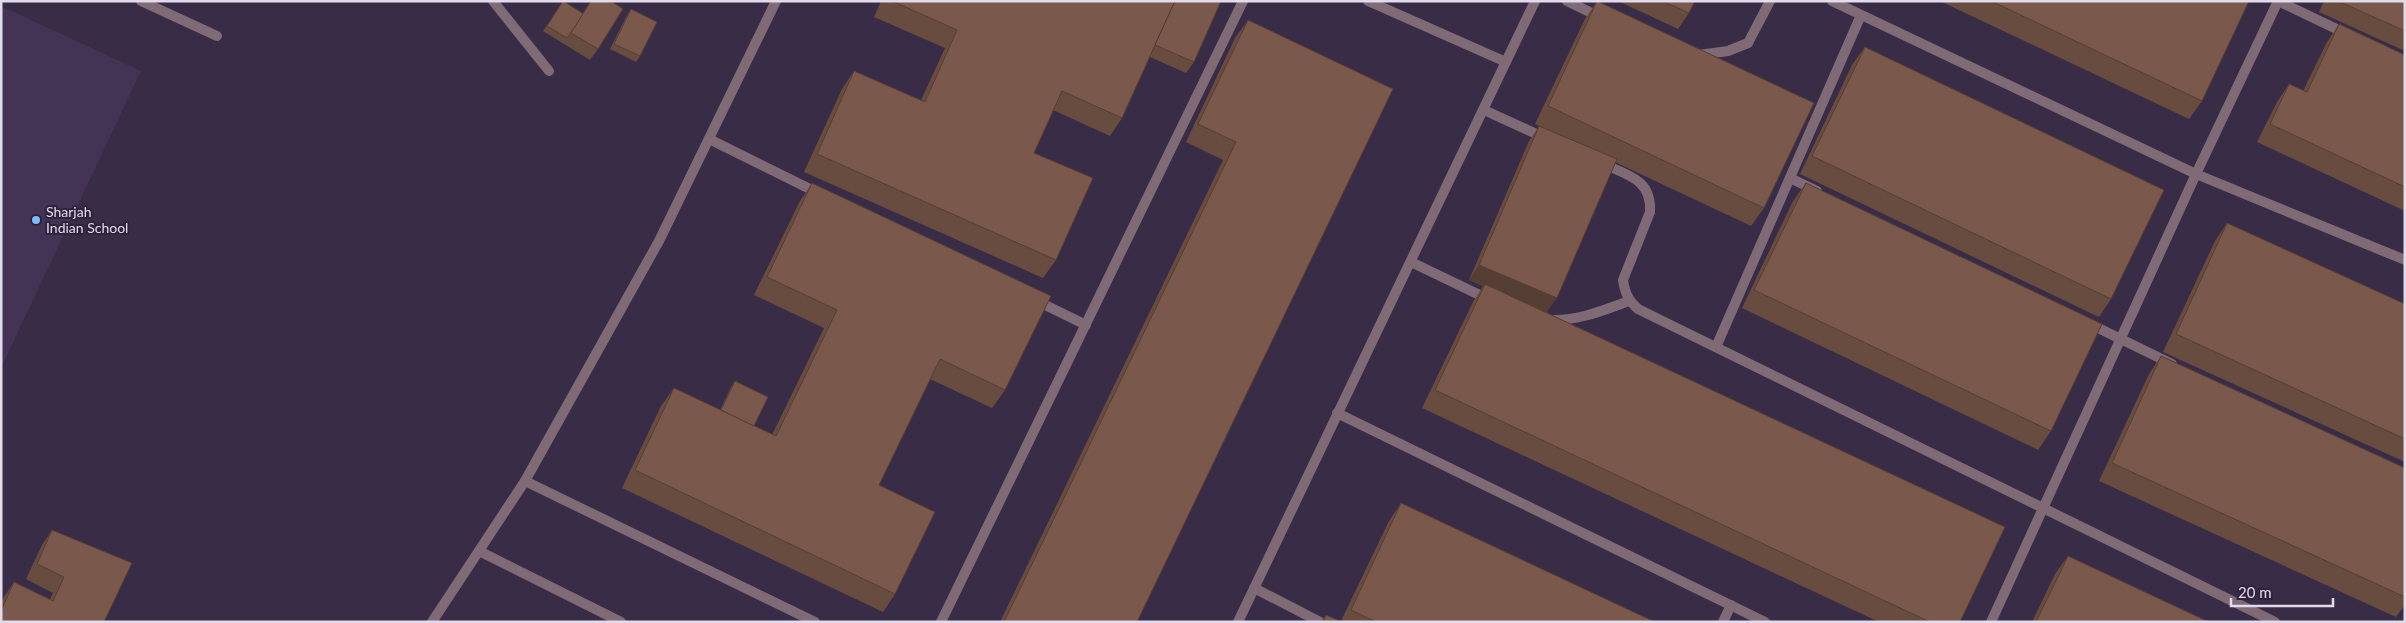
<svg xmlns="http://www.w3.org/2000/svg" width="2406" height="623" viewBox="0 0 2406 623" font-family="Lato,sans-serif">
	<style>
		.built { fill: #433354 }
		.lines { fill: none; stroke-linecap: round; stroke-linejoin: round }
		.lane { stroke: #7f6a76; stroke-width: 10 }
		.street { stroke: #7f6a76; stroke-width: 10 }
		.wall { fill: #694c40 }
		.shaded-wall { fill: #553e34 }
		.building { fill: #7a584b; stroke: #553e34 }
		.poi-dot { fill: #7ebdf9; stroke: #2f223c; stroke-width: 2 }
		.labels { text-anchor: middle; stroke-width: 4; stroke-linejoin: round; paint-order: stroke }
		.poi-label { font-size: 14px; fill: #e2dbec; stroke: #2f223c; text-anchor: start }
	</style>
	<rect width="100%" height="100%" fill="#392c47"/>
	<path class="built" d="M 1,6 L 141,71 L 1,368 Z"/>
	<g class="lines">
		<g class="lane">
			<path d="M 493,1 L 549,71"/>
			<path d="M 1567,1 L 1602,18"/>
			<path d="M 1699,55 L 1728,51 L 1748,43"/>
			<path d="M 1484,110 L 1545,138"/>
			<path d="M 709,139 L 820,194"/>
			<path d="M 1601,163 C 1627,175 1652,179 1650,212"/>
			<path d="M 1411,262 L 1490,300"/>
			<path d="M 1035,300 L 1086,325"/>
			<path d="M 1551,320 C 1578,321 1604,310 1629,301"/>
			<path d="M 1716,347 L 1861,15"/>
			<path d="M 1254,588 L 1320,622"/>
		</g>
		<g class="street">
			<path d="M 141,1 L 217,36"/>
			<path d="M 1368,1 L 1506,62"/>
			<path d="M 1832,1 L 2196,174 L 2405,260"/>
			<path d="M 2278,1 L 2347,34"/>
			<path d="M 1748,43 L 1770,1"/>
			<path d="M 1790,178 L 1817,191"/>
			<path d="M 1650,212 L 1623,280 C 1625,293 1628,300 1638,309 L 2275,622"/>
			<path d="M 2088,323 L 2172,364"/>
			<path d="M 1337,413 L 1765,622"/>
			<path d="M 525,481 L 815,622"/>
			<path d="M 479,551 L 621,622"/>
			<path d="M 432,622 L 525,481 L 659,241 L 776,1"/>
			<path d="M 941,622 L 1243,1"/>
			<path d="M 1238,622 L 1535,1"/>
			<path d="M 1723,622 L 1731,605"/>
			<path d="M 1991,622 L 2196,174 L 2278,1"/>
		</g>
	</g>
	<g class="wall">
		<path d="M 591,1 L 611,1 L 598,49 L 590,60 L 543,31 L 559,7 L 583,13 Z"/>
		<path d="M 881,1 L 1221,1 L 1194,62 L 1186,73 L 1150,57 L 1122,118 L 1110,136 L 1053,110 L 1034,153 L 1056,260 L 1043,278 L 804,172 L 842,89 L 854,71 L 921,100 L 945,48 L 874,17 Z"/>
		<path d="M 1597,1 L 1764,208 L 1751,226 L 1615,162 L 1547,312 L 1960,622 L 1879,622 L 1422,408 L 1473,302 L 1483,286 L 1469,280 L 1529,141 L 1539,126 L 1546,129 L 1535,124 L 1585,19 Z"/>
		<path d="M 1618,1 L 1695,1 L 1689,13 L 1678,29 Z"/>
		<path d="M 1940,1 L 2249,1 L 2202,101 L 2189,119 Z"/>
		<path d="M 2324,1 L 2405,1 L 2405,51 L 2319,12 Z"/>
		<path d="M 631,9 L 640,56 L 636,62 L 610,49 L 627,15 Z"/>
		<path d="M 1248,20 L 1393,89 L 1137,622 L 1000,622 L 1223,160 L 1186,142 L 1235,38 Z"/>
		<path d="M 2339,24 L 2405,55 L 2405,211 L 2257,142 L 2277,102 L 2289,84 L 2303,91 L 2327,42 Z"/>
		<path d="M 1865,47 L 2111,299 L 2099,317 L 1800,174 L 1852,65 Z"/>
		<path d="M 812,183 L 1005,390 L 992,408 L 930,379 L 879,485 L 895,594 L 883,612 L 622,488 L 661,406 L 674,388 L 720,410 L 731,387 L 735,381 L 754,426 L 772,435 L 824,328 L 754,295 L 800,201 Z"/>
		<path d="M 1806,183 L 2051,431 L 2038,450 L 1742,308 L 1793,201 Z"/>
		<path d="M 2227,223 L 2405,304 L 2405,462 L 2163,352 L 2215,241 Z"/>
		<path d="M 2161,356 L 2405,468 L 2405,605 L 2396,617 L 2099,481 L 2149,374 Z"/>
		<path d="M 1401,503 L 1655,622 L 1321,622 L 1326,615 L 1341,621 L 1389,521 Z"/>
		<path d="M 52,530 L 104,622 L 1,622 L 1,603 L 4,597 L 14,582 L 50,599 L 53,593 L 26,579 L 42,545 Z"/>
		<path d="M 2068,556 L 2209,622 L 2032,622 L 2055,574 Z"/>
	</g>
	<path class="shaded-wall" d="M 1479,265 L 1557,298 L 1546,313 L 1485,284 L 1483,286 L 1469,280 Z"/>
	<g class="building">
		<path d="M 563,1 L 584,14 L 567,38 L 547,26 Z"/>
		<path d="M 591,1 L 611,1 L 623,9 L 598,49 L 571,33 Z"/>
		<path d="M 892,1 L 1175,1 L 1122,118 L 1062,91 L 1034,153 L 1093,178 L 1056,260 L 817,154 L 854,71 L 925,102 L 957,30 Z"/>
		<path d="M 1175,1 L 1221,1 L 1194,62 L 1155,45 Z"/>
		<path d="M 1597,1 L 1814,103 L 1764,208 L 1548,106 Z"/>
		<path d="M 1662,1 L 1695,1 L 1689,13 Z"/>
		<path d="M 1991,1 L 2249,1 L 2202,101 Z"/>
		<path d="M 2338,1 L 2405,1 L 2405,31 Z"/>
		<path d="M 631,9 L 657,22 L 640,56 L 614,44 Z"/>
		<path d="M 1248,20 L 1393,89 L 1137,622 L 1004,622 L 1236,142 L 1198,124 Z"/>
		<path d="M 2339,24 L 2405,55 L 2405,187 L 2270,124 L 2289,84 L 2307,92 Z"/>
		<path d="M 1865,47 L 2164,190 L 2111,299 L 1812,156 Z"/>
		<path d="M 1539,126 L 1617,159 L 1557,298 L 1479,265 Z"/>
		<path d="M 812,183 L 1051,296 L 1005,390 L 940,359 L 879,485 L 935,512 L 895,594 L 635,470 L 674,388 L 776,436 L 837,310 L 767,277 Z"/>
		<path d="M 1806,183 L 2102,324 L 2051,431 L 1754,290 Z"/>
		<path d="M 2227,223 L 2405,304 L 2405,439 L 2176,334 Z"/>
		<path d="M 1485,284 L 2005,527 L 1960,622 L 1930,622 L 1435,390 Z"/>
		<path d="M 2161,356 L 2405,468 L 2405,597 L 2112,463 Z"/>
		<path d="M 735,381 L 768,397 L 754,426 L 721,410 Z"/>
		<path d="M 1401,503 L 1655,622 L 1376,622 L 1351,610 Z"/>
		<path d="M 52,530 L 132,563 L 104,622 L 1,622 L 1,611 L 14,582 L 53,601 L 64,577 L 37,564 Z"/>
		<path d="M 2068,556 L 2209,622 L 2036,622 Z"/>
		<path d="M 1326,615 L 1342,622 L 1323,622 Z"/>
	</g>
	<circle class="poi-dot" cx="36" cy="220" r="5"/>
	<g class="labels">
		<g class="poi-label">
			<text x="46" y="217">Sharjah<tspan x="46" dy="16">Indian School</tspan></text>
		</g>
	</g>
	<rect width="2406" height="623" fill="none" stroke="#e2dbec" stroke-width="5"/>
	<path d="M2231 598v8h102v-8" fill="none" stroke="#e2dbec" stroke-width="2.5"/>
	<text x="2238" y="598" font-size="15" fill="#e2dbec" stroke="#2f223c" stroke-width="4" paint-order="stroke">20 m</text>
</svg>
